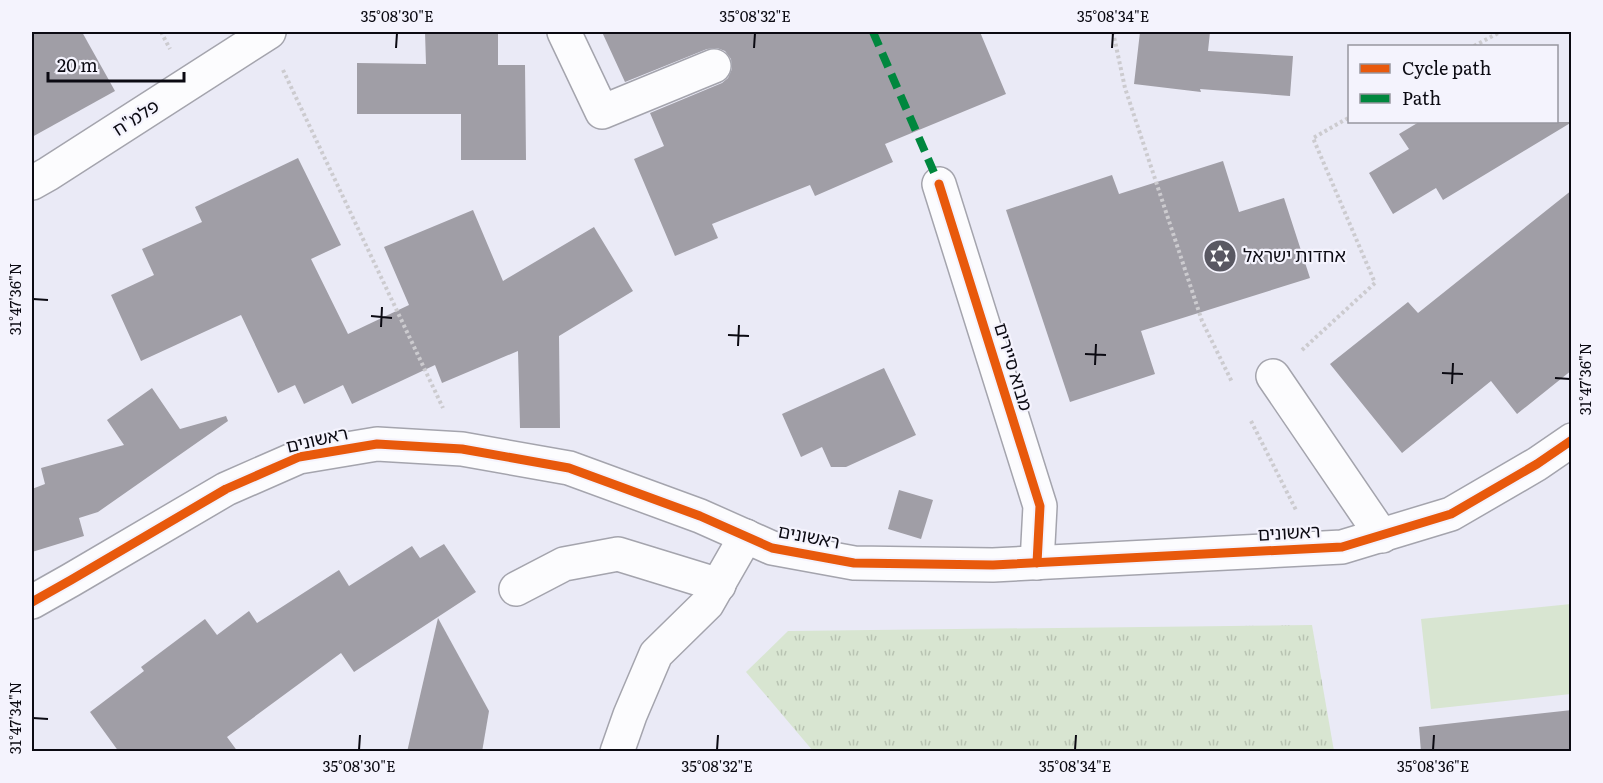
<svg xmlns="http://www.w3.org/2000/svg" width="1603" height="783" viewBox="0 0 1603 783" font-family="Literata,'Noto Sans Hebrew',serif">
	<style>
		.grass { fill: url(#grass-tufts) }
		.pitch { fill: #d8e5d1 }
		.building { fill: #a09ea6 }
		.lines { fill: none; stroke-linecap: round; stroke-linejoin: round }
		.minor-casing { stroke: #a4a4ad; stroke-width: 36 }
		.path { stroke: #cccbcf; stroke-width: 4; stroke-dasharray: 3 3; stroke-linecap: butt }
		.minor { stroke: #fcfcfe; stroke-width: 33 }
		.quiet { stroke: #00873e; stroke-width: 8; stroke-dasharray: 15 8; stroke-linecap: butt }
		.cycleway-casing { stroke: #f4f3fd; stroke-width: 13 }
		.cycleway { stroke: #e8590c; stroke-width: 9 }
		.ticks { fill: none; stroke: #0b0a12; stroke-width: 2 }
		.labels { text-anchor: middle; stroke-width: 4.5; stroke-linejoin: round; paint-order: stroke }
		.street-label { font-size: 18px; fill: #0b0a12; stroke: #f4f3fd }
		.poi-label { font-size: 18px; fill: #0b0a12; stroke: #f4f3fd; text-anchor: start }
		.neatline { fill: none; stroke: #0b0a12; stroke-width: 2 }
		.ticks-label { font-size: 15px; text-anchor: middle; fill: #0b0a12 }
	</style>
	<defs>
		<pattern id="grass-tufts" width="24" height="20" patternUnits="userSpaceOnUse" patternTransform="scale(1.5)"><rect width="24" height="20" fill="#d8e5d1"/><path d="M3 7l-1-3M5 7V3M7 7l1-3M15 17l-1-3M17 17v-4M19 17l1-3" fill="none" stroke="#b8c3b2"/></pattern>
	</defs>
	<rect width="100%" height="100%" fill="#eaeaf6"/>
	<path class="grass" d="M 1312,625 L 1334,751 L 813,751 L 746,672 L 788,631 Z"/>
	<path class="pitch" d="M 1571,604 L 1571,694 L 1431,709 L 1421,619 Z"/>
	<g class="building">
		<path d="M 32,32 L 82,32 L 115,91 L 32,137 Z"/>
		<path d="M 425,32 L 498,32 L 498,65 L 525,65 L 526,160 L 461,160 L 461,114 L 357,114 L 357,63 L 426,64 Z"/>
		<path d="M 602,32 L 980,32 L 1006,94 L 885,144 L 893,162 L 815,196 L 810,185 L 712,224 L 718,238 L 675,256 L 634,159 L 664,146 L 650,113 L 722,83 L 728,78 L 732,69 L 731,59 L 725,51 L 717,48 L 707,49 L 625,82 Z"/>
		<path d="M 1140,32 L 1210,32 L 1208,51 L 1293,56 L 1290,96 L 1200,89 L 1201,92 L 1134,84 Z"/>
		<path d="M 1419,122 L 1572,122 L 1443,200 L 1436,188 L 1393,214 L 1369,173 L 1409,149 L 1399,134 Z"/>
		<path d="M 298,158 L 341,245 L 311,259 L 348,334 L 409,305 L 384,247 L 473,210 L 503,281 L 594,227 L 633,291 L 559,336 L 560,428 L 520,428 L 518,351 L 442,383 L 435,365 L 352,404 L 343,385 L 304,404 L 295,385 L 278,393 L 241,315 L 141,361 L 111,295 L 154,275 L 142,249 L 202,222 L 195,207 Z"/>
		<path d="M 1223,161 L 1239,212 L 1284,198 L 1310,278 L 1141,331 L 1155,374 L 1070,402 L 1006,210 L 1112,175 L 1119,194 Z"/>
		<path d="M 1572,190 L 1572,370 L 1517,414 L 1491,381 L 1402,453 L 1330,364 L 1408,302 L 1418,313 Z"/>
		<path d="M 884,368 L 916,435 L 846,467 L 831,467 L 822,447 L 801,457 L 782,414 Z"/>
		<path d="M 152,388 L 180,429 L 226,416 L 228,421 L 98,512 L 79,518 L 84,536 L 32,552 L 32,489 L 45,484 L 41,468 L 124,445 L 107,420 Z"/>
		<path d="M 899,490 L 933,500 L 921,539 L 888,529 Z"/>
		<path d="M 444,544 L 476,592 L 354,672 L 341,653 L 227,737 L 238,752 L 119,752 L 90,712 L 144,671 L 141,667 L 205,619 L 217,635 L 249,611 L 257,623 L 339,570 L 349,586 L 412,546 L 420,558 Z"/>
		<path d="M 438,618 L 489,711 L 482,752 L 407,752 Z"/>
		<path d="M 1572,710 L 1572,752 L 1421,752 L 1419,727 Z"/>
	</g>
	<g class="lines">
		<defs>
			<g id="minor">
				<path d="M 564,32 L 602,112 L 714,66"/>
				<path d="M 32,183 L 48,174 L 269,32"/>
				<path d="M 939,184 L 1040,506 L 1037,563"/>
				<path d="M 1273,376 L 1382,536"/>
				<path d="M 516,589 L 564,564 L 618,554 L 719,585"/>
				<path d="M 32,602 L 71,580 L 226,489 L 299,457 L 377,444 L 462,449 L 569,468 L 700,516 L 772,548 L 854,563 L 993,565 L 1342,547 L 1451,514 L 1537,464 L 1572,440"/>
				<path d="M 617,752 L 630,715 L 656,654 L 707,604 L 746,536"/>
			</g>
		</defs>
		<use href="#minor" class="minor-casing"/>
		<g class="path">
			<path d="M 161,32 L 170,49"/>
			<path d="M 1113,32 L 1125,88 L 1202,321 L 1232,382"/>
			<path d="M 1474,46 L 1500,32"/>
			<path d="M 283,70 L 443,408"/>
			<path d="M 1302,350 L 1375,283 L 1313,138 L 1350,117"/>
			<path d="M 1251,421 L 1296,510"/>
		</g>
		<use href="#minor" class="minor"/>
		<path class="quiet" d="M 873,32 L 939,184"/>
		<defs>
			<g id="cycleway">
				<path d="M 939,184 L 1040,506 L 1037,563"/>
				<path d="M 32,602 L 71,580 L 226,489 L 299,457 L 377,444 L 462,449 L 569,468 L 700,516 L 772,548 L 854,563 L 993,565 L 1342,547 L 1451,514 L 1537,464 L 1572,440"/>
			</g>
		</defs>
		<use href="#cycleway" class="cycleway-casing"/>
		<use href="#cycleway" class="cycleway"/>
	</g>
	<path class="ticks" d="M 396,48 L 397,33M 754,48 L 755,33M 1112,48 L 1113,33M 33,299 L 48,300M 371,316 L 392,318M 381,327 L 382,307M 728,335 L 749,336M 738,346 L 739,325M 1085,354 L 1106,355M 1095,365 L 1096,344M 1442,373 L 1463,374M 1555,378 L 1570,379M 1452,384 L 1453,363M 33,718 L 48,719M 359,750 L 360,735M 717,750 L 718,735M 1075,750 L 1076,735M 1433,750 L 1434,735"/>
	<defs>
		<symbol id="synagogue-disc" viewBox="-11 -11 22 22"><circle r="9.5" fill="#595862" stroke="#f4f3fd"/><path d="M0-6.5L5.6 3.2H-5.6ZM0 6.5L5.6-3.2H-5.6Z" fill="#fff"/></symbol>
	</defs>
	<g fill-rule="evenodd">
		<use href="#synagogue-disc" x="1201" y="237" width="38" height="38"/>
	</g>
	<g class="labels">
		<g class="street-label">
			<text transform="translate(136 118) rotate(-33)" y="6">פלמ"ח</text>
			<text transform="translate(1013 367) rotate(73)" y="6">מבוא סיירים</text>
			<text transform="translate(317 440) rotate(-13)" y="6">ראשונים</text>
			<text transform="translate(1289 533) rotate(-3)" y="6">ראשונים</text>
			<text transform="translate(809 537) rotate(11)" y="6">ראשונים</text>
		</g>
		<g class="poi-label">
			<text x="1243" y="262">אחדות ישראל</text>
		</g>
	</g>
	<rect width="1603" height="783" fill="none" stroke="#f4f3fd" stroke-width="66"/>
	<rect x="1348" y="45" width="210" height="78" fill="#f4f3fd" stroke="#97969f" stroke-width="1.5"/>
	<rect x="1360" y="64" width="30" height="9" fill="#e8590c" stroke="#97969f" stroke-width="1.5"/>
	<text x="1402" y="75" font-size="18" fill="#0b0a12">Cycle path</text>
	<rect x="1360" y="94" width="30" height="9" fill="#00873e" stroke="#97969f" stroke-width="1.5"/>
	<text x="1402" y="105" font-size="18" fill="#0b0a12">Path</text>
	<path d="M48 72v9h136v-9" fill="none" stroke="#0b0a12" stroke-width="3"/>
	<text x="57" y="72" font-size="18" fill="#0b0a12" stroke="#f4f3fd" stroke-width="4.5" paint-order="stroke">20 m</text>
	<rect x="33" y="33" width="1537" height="717" class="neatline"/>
	<g class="ticks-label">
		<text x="397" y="22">35°08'30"E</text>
		<text x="755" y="22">35°08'32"E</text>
		<text x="1113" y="22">35°08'34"E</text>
		<text transform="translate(16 299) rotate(-90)" y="5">31°47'36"N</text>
		<text transform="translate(1586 379) rotate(-90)" y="5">31°47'36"N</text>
		<text transform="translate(16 718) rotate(-90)" y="5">31°47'34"N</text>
		<text x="359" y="772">35°08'30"E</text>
		<text x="717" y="772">35°08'32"E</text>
		<text x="1075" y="772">35°08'34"E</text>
		<text x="1433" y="772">35°08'36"E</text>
	</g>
</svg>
